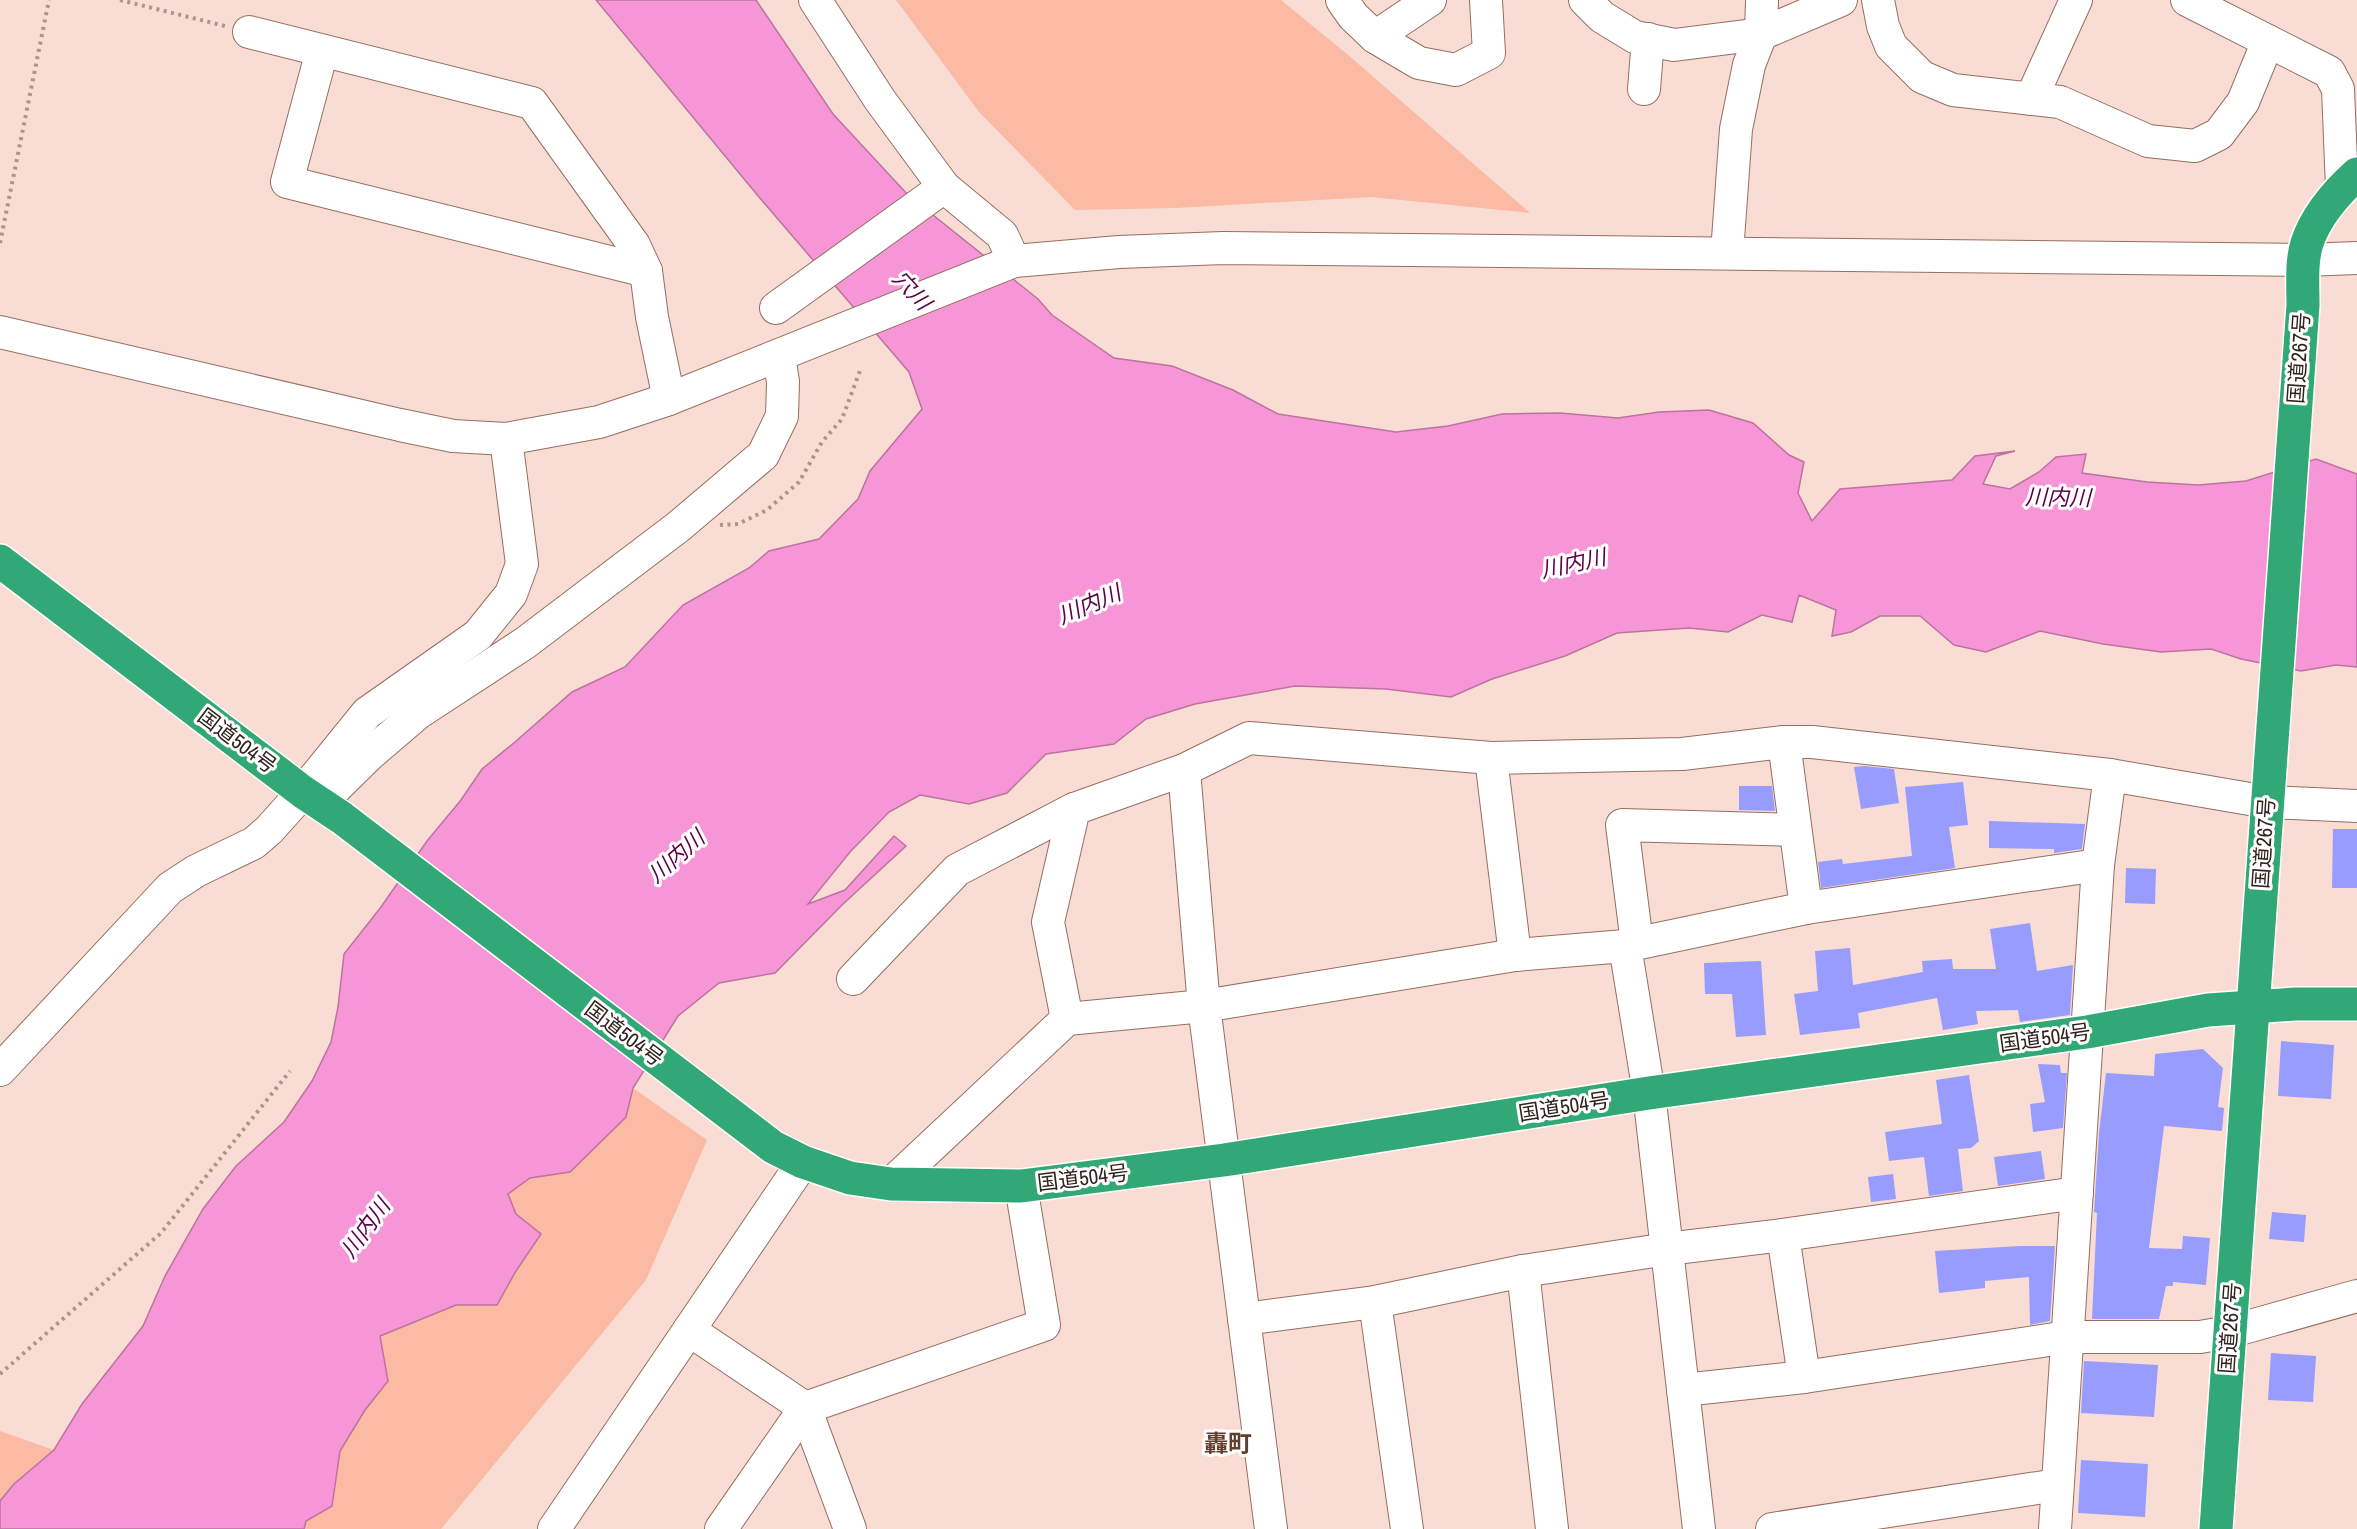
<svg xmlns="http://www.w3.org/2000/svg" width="2357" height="1529" viewBox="0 0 2357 1529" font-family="'Archivo Narrow','Noto Sans JP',sans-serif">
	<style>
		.green { fill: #fabaa4 }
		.water { fill: #f796d7; stroke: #bc739f; stroke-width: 1.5 }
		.building { fill: #979cfe }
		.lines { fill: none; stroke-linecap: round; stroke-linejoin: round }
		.minor-casing { stroke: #956e60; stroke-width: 34 }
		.highway-casing { stroke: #fff; stroke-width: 36 }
		.path { stroke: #ac948c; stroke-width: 4; stroke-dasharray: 3 4.5; stroke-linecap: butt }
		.minor { stroke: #fff; stroke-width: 32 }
		.highway { stroke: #31a875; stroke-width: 33 }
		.labels { text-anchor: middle; stroke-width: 6; stroke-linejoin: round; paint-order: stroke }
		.street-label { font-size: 21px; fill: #31211b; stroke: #fff }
		.water-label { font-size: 22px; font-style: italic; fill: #5b0147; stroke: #fff }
		.quarter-label { font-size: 24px; font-weight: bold; fill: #633f32; stroke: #fff }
	</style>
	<rect width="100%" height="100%" fill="#f9ddd4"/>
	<g class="green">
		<path d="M 896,0 L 1281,0 L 1347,54 L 1530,213 L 1371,197 L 1176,208 L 1075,210 L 979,112 Z"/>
		<path d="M 633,1088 L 707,1140 L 646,1280 L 441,1529 L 304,1529 L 306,1521 L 332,1506 L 340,1451 L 365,1410 L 388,1381 L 380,1336 L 456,1305 L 497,1305 L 516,1271 L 541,1234 L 516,1214 L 508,1194 L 530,1178 L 570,1172 L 626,1117 Z"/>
		<path d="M 0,1431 L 54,1450 L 14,1484 L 0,1501 Z"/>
	</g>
	<path class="water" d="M 596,0 L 756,0 L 833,114 L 908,195 L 1038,299 L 1052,315 L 1114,358 L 1172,366 L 1233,390 L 1278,414 L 1396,432 L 1448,426 L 1502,414 L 1560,413 L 1618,418 L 1659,412 L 1709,410 L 1753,423 L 1789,455 L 1804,462 L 1798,493 L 1812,521 L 1840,489 L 1952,480 L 1975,456 L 2015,451 L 1996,456 L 1983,484 L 2010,489 L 2039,472 L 2056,457 L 2086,454 L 2082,473 L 2147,482 L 2198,485 L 2246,481 L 2316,459 L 2357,474 L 2357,667 L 2336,665 L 2301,671 L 2241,659 L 2211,649 L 2161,652 L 2103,644 L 2040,631 L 1986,652 L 1954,645 L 1920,616 L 1880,616 L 1851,632 L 1832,636 L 1836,610 L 1799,595 L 1792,622 L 1762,615 L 1728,632 L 1689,628 L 1617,633 L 1565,656 L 1492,679 L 1451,697 L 1386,689 L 1295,686 L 1195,704 L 1146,719 L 1114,744 L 1046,754 L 1007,793 L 969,804 L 920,795 L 889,812 L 850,852 L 808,904 L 845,890 L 894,836 L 906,846 L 842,905 L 775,973 L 719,983 L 678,1016 L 633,1088 L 626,1117 L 570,1172 L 530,1178 L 508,1194 L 516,1214 L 541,1234 L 516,1271 L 497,1305 L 456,1305 L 380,1336 L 388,1381 L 365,1410 L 340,1451 L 332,1506 L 306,1521 L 304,1529 L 0,1529 L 0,1501 L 14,1484 L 54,1450 L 82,1404 L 143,1326 L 165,1276 L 203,1209 L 236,1166 L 284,1122 L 312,1081 L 331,1042 L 338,1007 L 344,954 L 381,907 L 427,841 L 461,800 L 482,769 L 515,742 L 572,692 L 625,667 L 683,605 L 749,568 L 769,551 L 819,539 L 858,499 L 870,471 L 922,409 L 909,372 L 759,197 Z"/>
	<g class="building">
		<path d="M 1864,766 L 1894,769 L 1899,803 L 1861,809 L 1854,767 Z"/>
		<path d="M 1963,782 L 1968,825 L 1949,827 L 1955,868 L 1821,888 L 1818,862 L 1842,859 L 1843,864 L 1912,856 L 1905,787 Z"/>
		<path d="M 1739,786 L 1772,786 L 1775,811 L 1739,810 Z"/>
		<path d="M 1989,821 L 2085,824 L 2082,849 L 2054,853 L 2054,849 L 1989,848 Z"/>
		<path d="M 2333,829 L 2357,829 L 2357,888 L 2332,888 Z"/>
		<path d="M 2126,868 L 2156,869 L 2155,904 L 2125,903 Z"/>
		<path d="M 2030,923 L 2037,971 L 2073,965 L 2070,1015 L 2020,1022 L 2018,1010 L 1976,1011 L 1978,1024 L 1943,1030 L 1937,998 L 1858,1013 L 1860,1028 L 1800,1035 L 1794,994 L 1818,991 L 1815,951 L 1850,948 L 1853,985 L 1923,972 L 1922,961 L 1952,959 L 1953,969 L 1996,969 L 1990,929 Z"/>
		<path d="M 1761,961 L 1766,1035 L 1736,1037 L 1732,994 L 1705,994 L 1704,963 Z"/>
		<path d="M 2281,1041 L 2334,1045 L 2331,1099 L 2278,1096 Z"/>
		<path d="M 2203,1049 L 2223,1068 L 2218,1107 L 2224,1108 L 2222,1131 L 2164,1126 L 2149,1248 L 2182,1249 L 2183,1236 L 2210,1238 L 2206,1285 L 2173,1282 L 2173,1286 L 2166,1286 L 2159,1319 L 2092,1319 L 2097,1213 L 2094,1212 L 2099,1133 L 2106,1073 L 2154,1076 L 2155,1054 Z"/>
		<path d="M 2038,1064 L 2060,1065 L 2061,1073 L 2067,1073 L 2063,1128 L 2033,1132 L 2030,1104 L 2045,1102 Z"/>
		<path d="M 1969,1075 L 1979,1141 L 1971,1148 L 1958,1149 L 1963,1191 L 1929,1196 L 1924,1157 L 1889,1161 L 1885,1132 L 1942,1124 L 1936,1080 Z"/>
		<path d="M 2041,1151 L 2045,1179 L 1998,1186 L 1994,1157 Z"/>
		<path d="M 1893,1174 L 1896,1199 L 1871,1202 L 1868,1177 Z"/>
		<path d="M 2272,1212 L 2306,1215 L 2304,1242 L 2269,1239 Z"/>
		<path d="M 2020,1246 L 2055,1246 L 2050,1321 L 2030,1325 L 2029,1277 L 1985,1281 L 1985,1288 L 1939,1293 L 1935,1251 Z"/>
		<path d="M 2271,1353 L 2316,1356 L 2313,1402 L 2268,1400 Z"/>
		<path d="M 2084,1361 L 2158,1365 L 2154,1417 L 2081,1413 Z"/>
		<path d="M 2081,1460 L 2148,1464 L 2145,1517 L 2078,1513 Z"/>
	</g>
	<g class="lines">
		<defs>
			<g id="minor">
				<path d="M 815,0 L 880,100 L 944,187 L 1002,235 L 1014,261"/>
				<path d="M 1342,0 L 1353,16 L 1375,37"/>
				<path d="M 1430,0 L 1375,37 L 1419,63 L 1456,70 L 1489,53 L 1486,0"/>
				<path d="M 1585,0 L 1602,17 L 1635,37 L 1674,45 L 1761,34 L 1841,0"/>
				<path d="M 1878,0 L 1883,26 L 1891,46 L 1922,77 L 1953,90 L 2060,102 L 2148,141 L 2195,146 L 2219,134 L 2243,102 L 2268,41"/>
				<path d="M 2187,0 L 2329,72 L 2338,89 L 2342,188"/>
				<path d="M 249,32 L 532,103 L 634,245 L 646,271 L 652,317 L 669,399"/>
				<path d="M 322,51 L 287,182 L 646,271"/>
				<path d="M 1644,89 L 1648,39"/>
				<path d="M 2031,99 L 2076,0"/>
				<path d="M 1727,253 L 1736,129 L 1749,65 L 1761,34 L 1762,0"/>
				<path d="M 776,308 L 944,187"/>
				<path d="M 0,332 L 400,425 L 453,436 L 506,439 L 599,422 L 669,399 L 1014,261 L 1119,252 L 1223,248 L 2304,260 L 2357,258"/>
				<path d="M 1784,742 L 1806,908"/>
				<path d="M 1491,758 L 1515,955"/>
				<path d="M 320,803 L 369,755 L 418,713 L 525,643 L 678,527 L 763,455 L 782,416 L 783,382 L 779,356"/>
				<path d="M 1637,943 L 1622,825 L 1795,830"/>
				<path d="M 1625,946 L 1649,1093 L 1699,1529"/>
				<path d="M 853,979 L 957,870 L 1074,809"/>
				<path d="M 1067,1019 L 1048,922 L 1074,809 L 1184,770"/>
				<path d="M 0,1070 L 170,888 L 196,871 L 254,843 L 269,830 L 303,792 L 367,713 L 478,635 L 511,594 L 522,564 L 506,439"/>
				<path d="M 891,1184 L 1067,1019 L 1204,1006 L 1515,955 L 1625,946 L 1806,908 L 2098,865"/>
				<path d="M 1783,1235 L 1804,1377"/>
				<path d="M 1523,1271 L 1552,1529"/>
				<path d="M 1375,1302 L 1407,1529"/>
				<path d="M 1244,1319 L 1375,1302 L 1523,1271 L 1667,1249 L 1783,1235 L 2077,1193"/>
				<path d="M 689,1330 L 805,1408 L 850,1529"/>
				<path d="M 1683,1390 L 1804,1377 L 2068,1337 L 2200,1337 L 2229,1332 L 2357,1296"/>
				<path d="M 554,1529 L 803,1162"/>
				<path d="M 721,1529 L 805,1408 L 1044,1325 L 1021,1186"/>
				<path d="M 1271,1529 L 1204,1006 L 1184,770 L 1249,738 L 1491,758 L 1682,754 L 1784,742 L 1812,742 L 2110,775 L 2267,802 L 2357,806"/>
				<path d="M 1772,1529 L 2057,1485"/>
				<path d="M 2055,1529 L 2098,865 L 2110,775"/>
			</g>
			<g id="highway">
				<path d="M 0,561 L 303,792 L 342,818 L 773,1147 L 803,1162 L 850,1178 L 891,1184 L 1021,1186 L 1224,1160 L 1649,1093 L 2087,1032 L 2208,1010 L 2295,1004 L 2357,1004"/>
				<path d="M 2216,1529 L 2303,305 C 2303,285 2301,262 2307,243 C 2316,216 2337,192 2357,174"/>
			</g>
		</defs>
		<use href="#minor" class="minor-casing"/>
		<use href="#highway" class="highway-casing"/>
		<g class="path">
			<path d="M 120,0 L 225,26"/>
			<path d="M 0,243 L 49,0"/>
			<path d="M 720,525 L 738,524 L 767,510 L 799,482 L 822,442 L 842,419 L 861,368"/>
			<path d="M 0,1374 L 161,1233 L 290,1071"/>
		</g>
		<use href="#minor" class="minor"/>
		<use href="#highway" class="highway"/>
	</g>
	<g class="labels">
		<g class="street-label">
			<text transform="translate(2299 358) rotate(-86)" y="7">国道267号</text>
			<text transform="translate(237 741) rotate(37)" y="7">国道504号</text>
			<text transform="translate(2264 843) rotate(-86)" y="7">国道267号</text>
			<text transform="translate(624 1034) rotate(37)" y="7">国道504号</text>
			<text transform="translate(2045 1038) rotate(-8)" y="7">国道504号</text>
			<text transform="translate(1564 1107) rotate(-9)" y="7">国道504号</text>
			<text transform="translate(1083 1178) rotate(-7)" y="7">国道504号</text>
			<text transform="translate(2230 1328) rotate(-86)" y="7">国道267号</text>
		</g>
		<g class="water-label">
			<text transform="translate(912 290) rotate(47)" y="8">穴川</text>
			<text transform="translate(2058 497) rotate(1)" y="8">川内川</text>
			<text transform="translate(1573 563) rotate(-12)" y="8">川内川</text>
			<text transform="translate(1089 604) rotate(-23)" y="8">川内川</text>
			<text transform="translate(676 856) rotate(-41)" y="8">川内川</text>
			<text transform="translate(365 1228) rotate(-54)" y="8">川内川</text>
		</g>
		<g class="quarter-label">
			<text x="1228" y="1452">轟町</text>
		</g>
	</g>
</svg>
